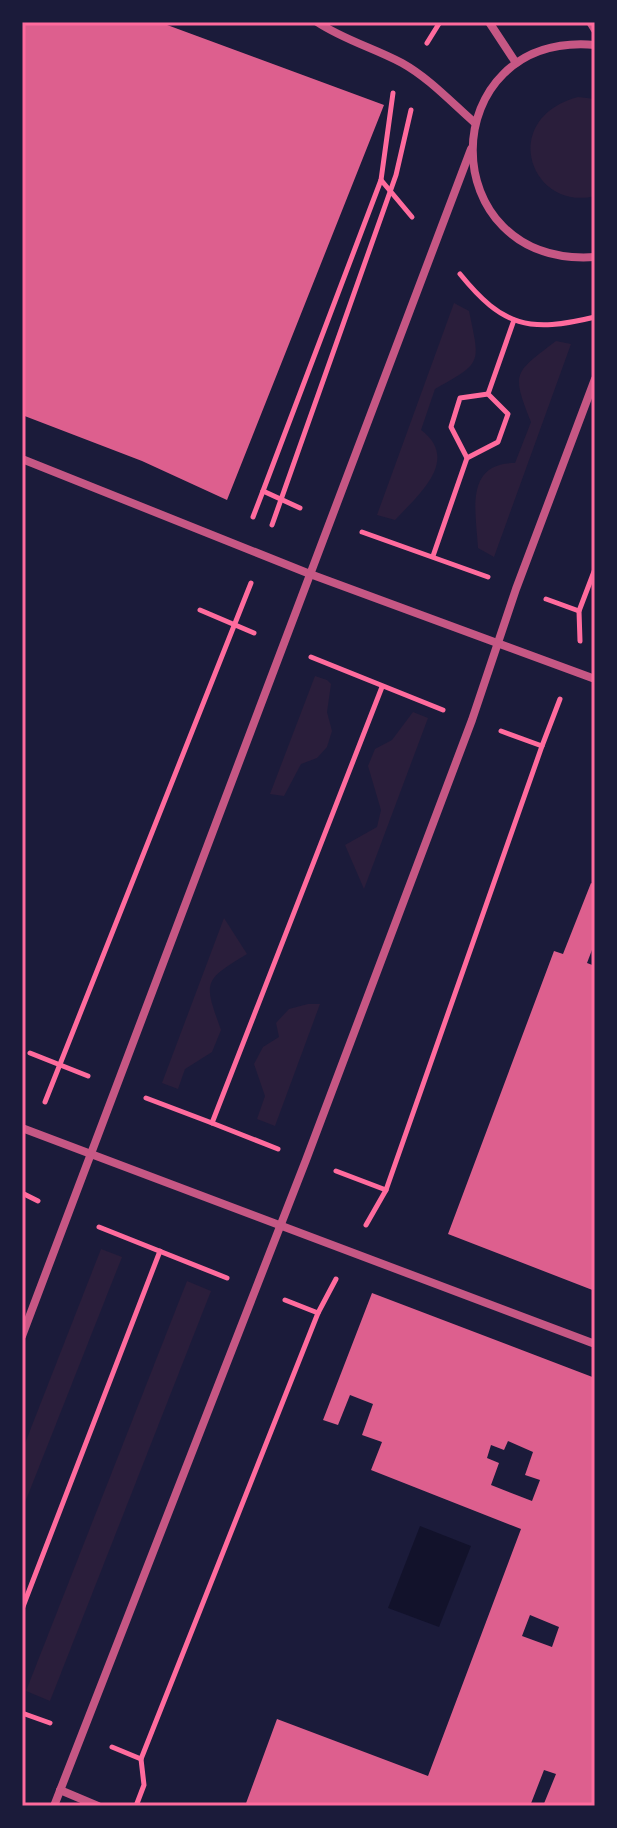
<svg xmlns="http://www.w3.org/2000/svg" width="617" height="1828" viewBox="0 0 617 1828" font-family="Helvetica,sans-serif">
	<style>
		.green { fill: #2a1e3b }
		.water { fill: #12122b }
		.building { fill: #dd5f8e; fill-rule: evenodd }
		.lines { fill: none; stroke-linecap: round; stroke-linejoin: round }
		.path { stroke: #ff6b9d; stroke-width: 5 }
		.minor { stroke: #c65784; stroke-width: 8 }
		.neatline { fill: none; stroke: #ff6b9d; stroke-width: 3 }
	</style>
	<rect width="100%" height="100%" fill="#1b1b3a"/>
	<g class="green">
		<path d="M 578,97 L 595,99 L 595,196 C 531,212 497,119 578,97 Z"/>
		<path d="M 454,303 L 469,311 C 480,364 483,362 435,389 L 421,430 C 461,460 418,495 395,520 L 377,515 Z"/>
		<path d="M 556,341 L 571,344 L 494,557 L 478,548 C 476,512 464,463 515,463 L 531,422 C 511,372 514,373 556,341 Z"/>
		<path d="M 315,676 L 327,680 L 331,684 L 327,712 L 332,731 L 327,747 L 317,758 L 301,764 L 284,796 L 270,794 Z"/>
		<path d="M 413,712 L 428,718 L 364,889 L 345,845 L 377,827 L 381,810 L 368,766 L 375,749 L 392,740 Z"/>
		<path d="M 224,918 L 247,954 C 202,981 204,982 221,1030 L 212,1052 L 185,1069 L 178,1089 L 162,1083 Z"/>
		<path d="M 308,1004 L 320,1004 L 275,1126 L 257,1119 L 265,1096 L 254,1064 L 263,1047 L 279,1037 L 276,1023 L 289,1009 Z"/>
		<path d="M 101,1249 L 122,1257 L 22,1510 L 22,1451 Z"/>
		<path d="M 187,1281 L 211,1291 L 50,1701 L 26,1691 Z"/>
	</g>
	<path class="water" d="M 420,1526 L 471,1546 L 439,1627 L 388,1608 Z"/>
	<g class="building">
		<path d="M 22,22 L 159,22 L 384,105 L 227,500 L 142,461 L 22,415 Z"/>
		<path d="M 591,883 L 595,885 L 595,942 L 587,963 L 595,966 L 595,1291 L 448,1234 L 554,951 L 563,954 Z"/>
		<path d="M 372,1293 L 595,1378 L 595,1806 L 543,1806 L 556,1774 L 544,1770 L 530,1806 L 245,1806 L 277,1719 L 428,1776 L 521,1529 L 371,1470 L 382,1442 L 362,1435 L 373,1404 L 350,1395 L 338,1425 L 323,1420 ZM 508,1441 L 533,1452 L 525,1475 L 540,1480 L 532,1501 L 491,1485 L 499,1463 L 487,1458 L 491,1445 L 504,1450 ZM 530,1615 L 559,1627 L 552,1647 L 522,1636 Z"/>
	</g>
	<g class="lines">
		<g class="path">
			<path d="M 427,43 L 440,22"/>
			<path d="M 381,180 L 412,217"/>
			<path d="M 460,274 C 503,327 529,333 595,317"/>
			<path d="M 467,458 L 451,427 L 460,398 L 488,394"/>
			<path d="M 300,508 L 263,491 L 381,180 L 393,93"/>
			<path d="M 253,517 L 263,491"/>
			<path d="M 272,525 L 396,175 L 411,110"/>
			<path d="M 362,532 L 488,577"/>
			<path d="M 433,556 L 467,458 L 498,442 L 508,414 L 488,394 L 514,320"/>
			<path d="M 546,599 L 579,611"/>
			<path d="M 200,610 L 254,633"/>
			<path d="M 580,641 L 579,611 L 595,569"/>
			<path d="M 311,657 L 443,710"/>
			<path d="M 501,731 L 542,746 L 560,699"/>
			<path d="M 30,1053 L 88,1076"/>
			<path d="M 146,1098 L 212,1123 L 382,687"/>
			<path d="M 45,1102 L 251,583"/>
			<path d="M 212,1123 L 278,1149"/>
			<path d="M 336,1171 L 386,1190 L 542,746"/>
			<path d="M 22,1193 L 38,1201"/>
			<path d="M 366,1225 L 386,1190"/>
			<path d="M 99,1227 L 227,1278"/>
			<path d="M 318,1313 L 336,1279"/>
			<path d="M 22,1609 L 160,1251"/>
			<path d="M 22,1713 L 50,1723"/>
			<path d="M 112,1747 L 141,1759"/>
			<path d="M 136,1806 L 144,1785 L 141,1759 L 318,1313 L 285,1300"/>
		</g>
		<g class="minor">
			<path d="M 317,22 C 344,40 374,48 402,63 C 429,78 452,103 475,123"/>
			<path d="M 489,22 L 516,63"/>
			<path d="M 590,22 L 595,30"/>
			<path d="M 595,45 C 433,31 431,268 595,257"/>
			<path d="M 22,459 L 310,574 L 595,679"/>
			<path d="M 22,1128 L 595,1344"/>
			<path d="M 22,1336 L 471,149"/>
			<path d="M 60,1790 L 98,1806"/>
			<path d="M 54,1806 L 306,1160 L 472,720 L 516,589 L 595,379"/>
		</g>
	</g>
	<rect width="617" height="1828" fill="none" stroke="#1b1b3a" stroke-width="48"/>
	<rect x="24" y="24" width="569" height="1780" class="neatline"/>
</svg>
